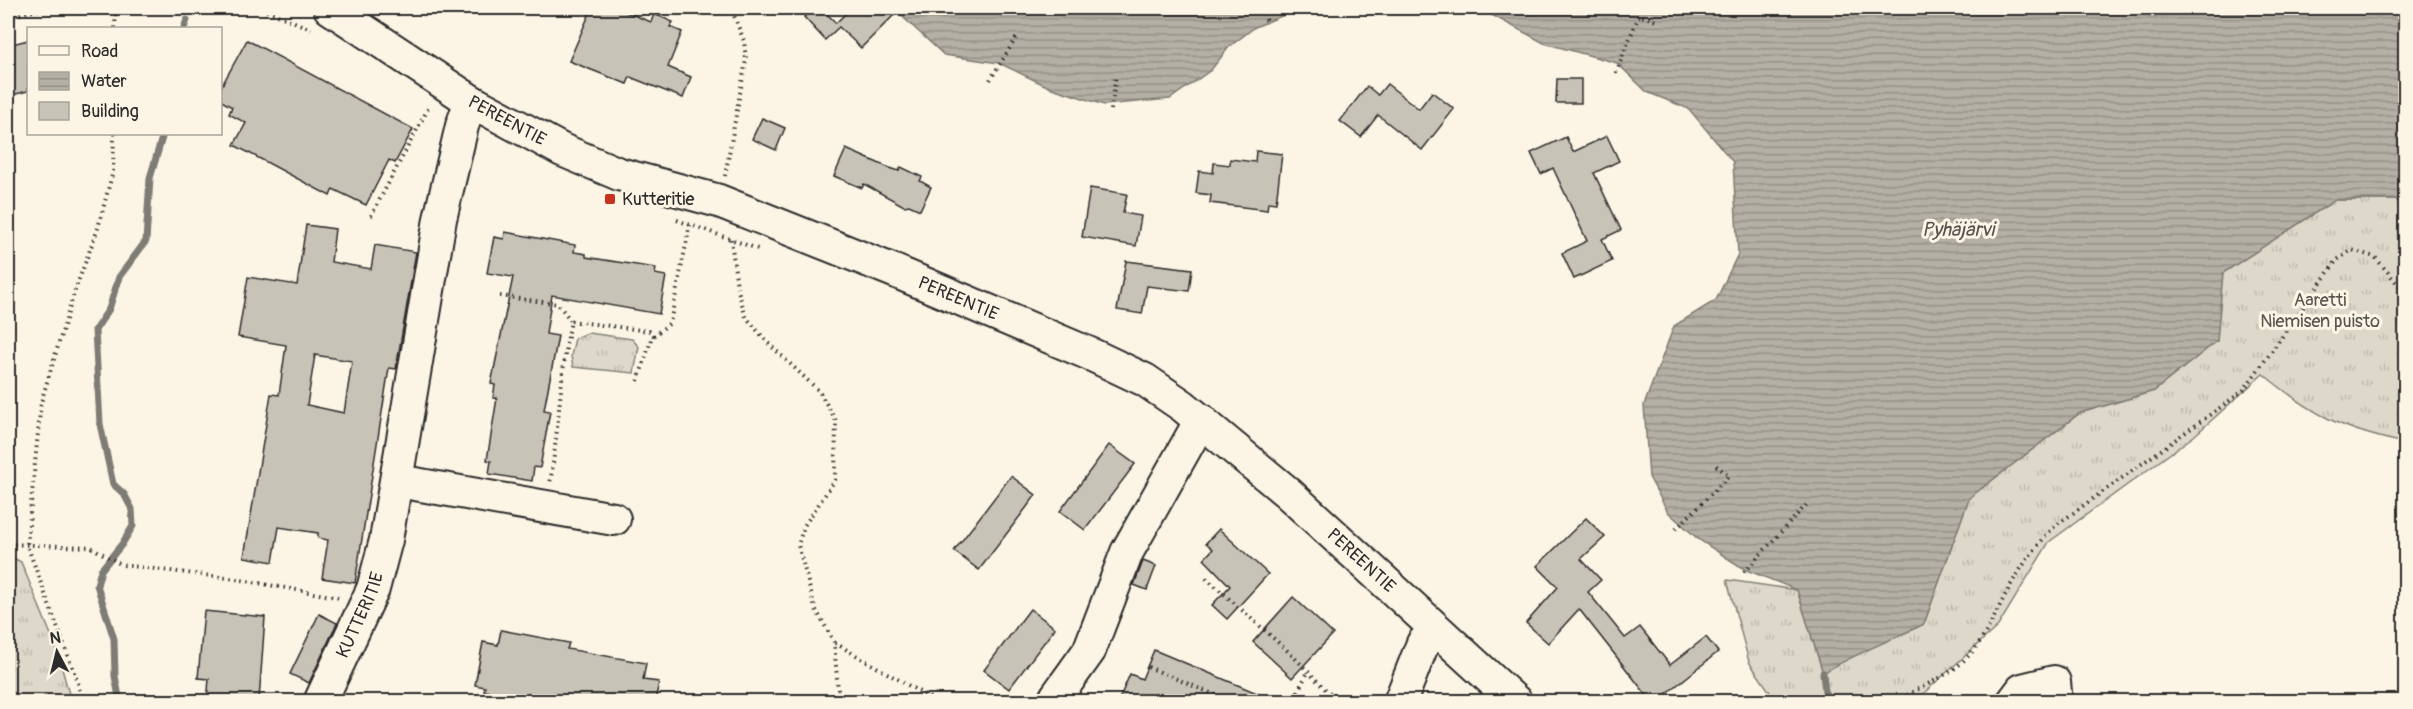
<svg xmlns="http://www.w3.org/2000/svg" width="2413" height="709" viewBox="0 0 2413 709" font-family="Pangolin,sans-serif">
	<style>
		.grass { fill: url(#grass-tufts); stroke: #84827a; stroke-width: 1.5 }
		.water { fill: url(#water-rules); stroke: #7d7b74; stroke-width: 1.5 }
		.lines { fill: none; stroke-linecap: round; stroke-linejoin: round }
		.stream { stroke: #7d7b74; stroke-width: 7 }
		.building { fill: #c8c3b7; stroke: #2b2b2b; stroke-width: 1.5; fill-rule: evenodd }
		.minor-casing { stroke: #2b2b2b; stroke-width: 36 }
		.path { stroke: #2b2b2b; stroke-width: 4; stroke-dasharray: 1.5 4.5; stroke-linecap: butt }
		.minor { stroke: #fcf5e5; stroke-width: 32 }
		.poi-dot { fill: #c8321e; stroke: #fcf5e5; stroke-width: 2 }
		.labels { text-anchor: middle; stroke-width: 6; stroke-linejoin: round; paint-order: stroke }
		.street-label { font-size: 18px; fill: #2b2b2b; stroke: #fcf5e5 }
		.poi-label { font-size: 18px; fill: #2b2b2b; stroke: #fcf5e5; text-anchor: start }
		.park-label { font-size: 18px; fill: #585653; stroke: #fcf5e5 }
		.water-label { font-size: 20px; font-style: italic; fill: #545350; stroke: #fcf5e5 }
	</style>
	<defs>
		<pattern id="grass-tufts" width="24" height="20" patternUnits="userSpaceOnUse" patternTransform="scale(1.5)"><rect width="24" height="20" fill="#ded8ca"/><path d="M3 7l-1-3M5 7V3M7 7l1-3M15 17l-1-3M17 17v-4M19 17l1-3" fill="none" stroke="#bfbaae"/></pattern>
		<pattern id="water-rules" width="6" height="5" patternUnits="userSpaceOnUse" patternTransform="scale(1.5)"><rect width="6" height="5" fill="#b4b0a5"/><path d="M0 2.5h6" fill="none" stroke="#938f87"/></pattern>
	</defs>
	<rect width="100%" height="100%" fill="#fcf5e5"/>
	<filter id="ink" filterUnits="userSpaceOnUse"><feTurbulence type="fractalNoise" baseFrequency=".0167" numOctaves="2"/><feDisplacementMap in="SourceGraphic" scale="12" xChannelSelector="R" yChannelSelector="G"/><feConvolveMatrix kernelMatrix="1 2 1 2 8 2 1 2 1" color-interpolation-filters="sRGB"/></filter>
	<g filter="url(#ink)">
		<g class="grass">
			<path d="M 2335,200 L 2397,200 L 2405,208 L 2405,443 C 2342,430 2313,415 2263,374 L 2194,436 L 2049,542 L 1998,626 L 1915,701 L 1776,701 L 1749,662 L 1727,580 L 1797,590 L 1823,672 C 1856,653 1890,640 1924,624 L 1969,498 L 2080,413 L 2154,391 L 2216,341 L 2222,273 Z"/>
			<path d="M 588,333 L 632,339 L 639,347 L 634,373 L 573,367 L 571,356 L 575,338 Z"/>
			<path d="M 8,555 L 21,562 L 56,647 L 71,701 L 8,701 Z"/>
		</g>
		<g class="water">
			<path d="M 893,8 L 1301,8 L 1255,27 L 1229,47 L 1211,70 L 1170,99 L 1104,105 L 1049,87 L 999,63 L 944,55 Z"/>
			<path d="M 1479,8 L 2405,8 L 2405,208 L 2397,200 L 2335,200 L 2223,273 L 2217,341 L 2154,391 L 2080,413 L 1969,498 L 1924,624 C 1889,641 1856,653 1823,673 L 1797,590 L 1744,569 L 1698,539 L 1668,512 L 1649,477 L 1644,405 L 1674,326 L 1716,300 L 1738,254 L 1733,162 L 1689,109 L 1647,92 L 1617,63 L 1544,43 Z"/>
		</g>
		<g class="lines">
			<g class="stream">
				<path d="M 184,28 L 187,20"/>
				<path d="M 1823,673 L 1826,702"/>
				<path d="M 120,702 L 115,676 L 114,639 L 97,585 L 101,570 L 122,544 L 133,526 L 132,509 L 124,494 L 113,484 L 100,424 L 95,330 L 109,309 L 119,277 L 146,241 L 150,178 L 163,134"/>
			</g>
		</g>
		<g class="building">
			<path d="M 592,8 L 616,8 L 651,22 L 654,14 L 673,22 L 670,27 L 682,32 L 668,67 L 691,77 L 683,98 L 630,77 L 627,84 L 569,61 Z"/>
			<path d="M 814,8 L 821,8 L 836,23 L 851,8 L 901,8 L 861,48 L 839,27 L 825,40 L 804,17 Z"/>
			<path d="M 28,40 L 28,91 L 8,96 L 8,45 Z"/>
			<path d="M 247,40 L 413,129 L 395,163 L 389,160 L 366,205 L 333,189 L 330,196 L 234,145 L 246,123 L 229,114 L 232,107 L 220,100 L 220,89 Z"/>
			<path d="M 1557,79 L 1581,79 L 1581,103 L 1556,103 Z"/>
			<path d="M 1387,84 L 1419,109 L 1432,92 L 1454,109 L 1422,150 L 1378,115 L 1361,137 L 1340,121 L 1367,86 L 1378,95 Z"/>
			<path d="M 762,118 L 785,128 L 776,150 L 752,139 Z"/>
			<path d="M 1607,136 L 1619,161 L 1594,173 L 1621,230 L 1602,239 L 1612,261 L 1574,279 L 1562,253 L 1587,241 L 1553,168 L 1541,174 L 1531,153 L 1566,137 L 1573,152 Z"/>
			<path d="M 846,149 L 887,167 L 899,171 L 901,167 L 922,177 L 920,181 L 931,187 L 920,210 L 909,205 L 904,206 L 864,184 L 862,188 L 834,176 Z"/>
			<path d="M 1256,151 L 1282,154 L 1276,203 L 1268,202 L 1267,210 L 1210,203 L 1211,195 L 1196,193 L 1199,171 L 1213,173 L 1214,163 L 1230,165 L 1230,159 L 1255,162 Z"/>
			<path d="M 1090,188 L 1127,194 L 1123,213 L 1141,216 L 1136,246 L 1082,237 Z"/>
			<path d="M 306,225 L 335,229 L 331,262 L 371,269 L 375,245 L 416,252 L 396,369 L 389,368 L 355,583 L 322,578 L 328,540 L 318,538 L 318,533 L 279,527 L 273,562 L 244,557 L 271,394 L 279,395 L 286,345 L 238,337 L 248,277 L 297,285 ZM 315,355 L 352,361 L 344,413 L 307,405 Z"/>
			<path d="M 505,232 L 575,245 L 574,252 L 586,254 L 586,257 L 656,268 L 655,274 L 666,276 L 659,314 L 552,295 L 546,334 L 558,336 L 544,410 L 550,411 L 540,468 L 534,467 L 532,481 L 489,474 L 491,461 L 487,460 L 497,398 L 493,398 L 495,385 L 491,384 L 513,277 L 487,273 L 494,237 L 504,239 Z"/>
			<path d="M 1126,261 L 1192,269 L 1189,291 L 1147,286 L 1142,314 L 1117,310 Z"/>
			<path d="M 1109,445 L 1135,464 L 1085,530 L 1060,511 Z"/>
			<path d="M 1011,476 L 1036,495 L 979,570 L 954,551 Z"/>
			<path d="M 1586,518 L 1605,537 L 1581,559 L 1601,580 L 1588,592 L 1625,638 L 1640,627 L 1670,665 L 1706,637 L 1718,652 L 1656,702 L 1652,702 L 1579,609 L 1548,643 L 1526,623 L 1558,587 L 1537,566 Z"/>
			<path d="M 1219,529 L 1268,574 L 1227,619 L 1212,605 L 1230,586 L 1204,559 L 1213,549 L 1206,543 Z"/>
			<path d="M 1143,561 L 1156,566 L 1147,590 L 1134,585 Z"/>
			<path d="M 1293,597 L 1333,634 L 1292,678 L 1253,642 Z"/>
			<path d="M 1030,609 L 1055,628 L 1009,689 L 984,670 Z"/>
			<path d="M 204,611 L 265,617 L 259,700 L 207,702 L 209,679 L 198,678 Z"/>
			<path d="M 319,614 L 337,623 L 309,683 L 290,674 Z"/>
			<path d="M 501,630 L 569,643 L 567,649 L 646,663 L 643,680 L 659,682 L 655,702 L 552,702 L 484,691 L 485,687 L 475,685 L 483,642 L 498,645 Z"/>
			<path d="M 1154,650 L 1276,701 L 1276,702 L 1118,702 L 1130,674 L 1142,679 Z"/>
		</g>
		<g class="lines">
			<defs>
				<g id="minor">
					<path id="s1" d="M 330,8 L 471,101 L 562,150 L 619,174 L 719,201 L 892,270 L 1090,354 L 1145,380 L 1183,406 L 1288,493 L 1516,702"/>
					<path d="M 398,481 L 614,519"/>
					<path d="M 1056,697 L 1089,651 L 1127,552 L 1201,420"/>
					<path id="s2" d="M 320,702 L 373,589 L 386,540 L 440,219 L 462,126 L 471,101"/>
					<path d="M 1400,702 L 1423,643 L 1438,632"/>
					<path d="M 2013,702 L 2022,690 L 2054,682 L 2056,702"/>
				</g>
			</defs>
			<use href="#minor" class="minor-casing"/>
			<g class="path">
				<path d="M 261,8 L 311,29"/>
				<path d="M 1261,8 L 1268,24"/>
				<path d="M 8,17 L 46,8"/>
				<path d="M 115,28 L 116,8"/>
				<path d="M 1616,73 L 1639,15 L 1656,21"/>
				<path d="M 990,80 L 1018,35"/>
				<path d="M 1111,110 L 1116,75"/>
				<path d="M 725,176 L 746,60 L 744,41 L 731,8"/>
				<path d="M 371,216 L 430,105"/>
				<path d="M 677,220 L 758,249"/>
				<path d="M 731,239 L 737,287 L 746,317 L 767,342 L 819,391 L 836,421 L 835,480 L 804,526 L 798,545 L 815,608 L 834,642 L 839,702"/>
				<path d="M 500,296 L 558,304 L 571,321 C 560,374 559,429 550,483"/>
				<path d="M 571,321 L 649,331 L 654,336"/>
				<path d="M 638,381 L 652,337 L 670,323 L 690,225"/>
				<path d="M 1676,529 L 1729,476 L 1713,463"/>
				<path d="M 8,544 L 91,547 L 122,565 L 236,579 L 341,598"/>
				<path d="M 1744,572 L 1808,503"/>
				<path d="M 1206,578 L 1290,653 L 1330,694"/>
				<path d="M 835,643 L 937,702"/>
				<path d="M 1148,667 L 1232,702"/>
				<path d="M 82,702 L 78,683 L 27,545 L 41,402 L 74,293 L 98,228 L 113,171 L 114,134"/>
				<path d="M 1292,702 L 1308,672"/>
				<path d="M 1897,702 C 1917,687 1940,681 1960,664 C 1984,644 1994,615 2009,588 C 2022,565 2037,545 2055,526 L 2243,391 L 2337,260 L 2352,250 L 2375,257 L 2406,294"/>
			</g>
			<use href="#minor" class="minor"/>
		</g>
	</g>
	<rect class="poi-dot" x="604" y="193" width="12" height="12" rx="3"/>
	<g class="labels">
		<g class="street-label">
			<text dy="6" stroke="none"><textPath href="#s1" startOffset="210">PEREENTIE</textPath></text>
			<text dy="6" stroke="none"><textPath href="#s1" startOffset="696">PEREENTIE</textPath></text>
			<text dy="6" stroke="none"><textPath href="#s1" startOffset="1182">PEREENTIE</textPath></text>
			<text dy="6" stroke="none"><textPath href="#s2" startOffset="96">KUTTERITIE</textPath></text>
		</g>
		<g class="poi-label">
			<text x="622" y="205">Kutteritie</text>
		</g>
		<g class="park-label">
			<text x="2320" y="306">Aaretti<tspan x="2320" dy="21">Niemisen puisto</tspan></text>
		</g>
		<g class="water-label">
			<text x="1958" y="236">Pyhäjärvi</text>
		</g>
	</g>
	<rect width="2413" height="709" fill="none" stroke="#fcf5e5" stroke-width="30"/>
	<rect x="15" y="15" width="2383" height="679" fill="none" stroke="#2b2b2b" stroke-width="2" filter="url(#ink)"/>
	<rect x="27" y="27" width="195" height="108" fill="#fcf5e5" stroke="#a8a49b" stroke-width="1.5"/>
	<rect x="39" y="46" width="30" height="9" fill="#fcf5e5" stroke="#a8a49b" stroke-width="1.5"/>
	<text x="81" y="57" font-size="18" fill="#2b2b2b">Road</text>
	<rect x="39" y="72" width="30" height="18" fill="url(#water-rules)" stroke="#a8a49b" stroke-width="1.5"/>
	<text x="81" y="87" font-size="18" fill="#2b2b2b">Water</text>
	<rect x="39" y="102" width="30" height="18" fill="#c8c3b7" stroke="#a8a49b" stroke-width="1.5"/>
	<text x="81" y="117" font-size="18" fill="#2b2b2b">Building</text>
	<g transform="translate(57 652) rotate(353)" stroke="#fcf5e5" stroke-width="4.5" paint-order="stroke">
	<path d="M0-4.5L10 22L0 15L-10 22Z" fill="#2b2b2b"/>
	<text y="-9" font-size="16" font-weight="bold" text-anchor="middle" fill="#2b2b2b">N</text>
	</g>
</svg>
